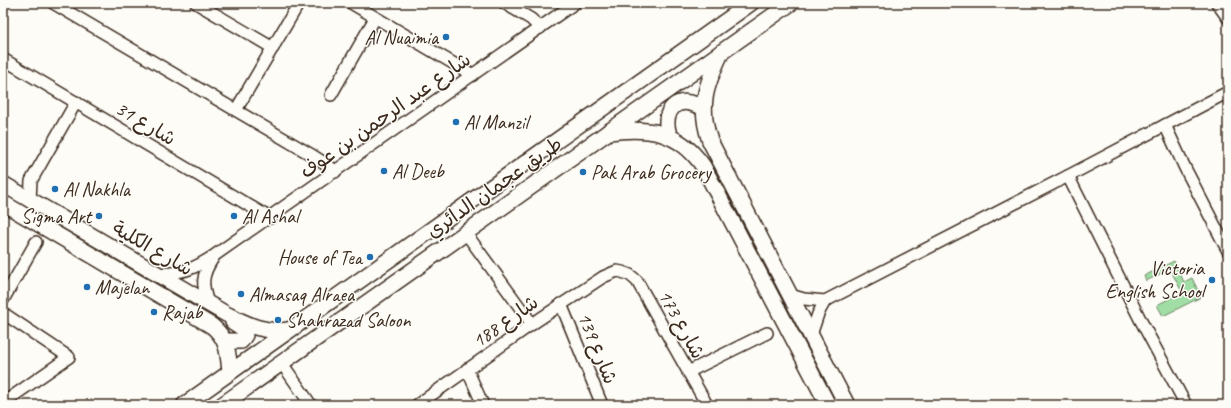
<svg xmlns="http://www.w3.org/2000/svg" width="1231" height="408" viewBox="0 0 1231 408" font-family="Caveat,'Playpen Sans Arabic',sans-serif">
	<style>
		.green { fill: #a1dea5; stroke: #6e8462 }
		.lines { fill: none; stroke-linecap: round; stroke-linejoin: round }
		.street-casing { stroke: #3b2a1e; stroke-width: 14 }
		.secondary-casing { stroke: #3b2a1e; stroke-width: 18 }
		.street { stroke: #fdfcf7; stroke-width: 11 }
		.secondary { stroke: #fdfcf7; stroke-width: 15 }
		.poi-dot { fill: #1f6fb2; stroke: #fdfcf7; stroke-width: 1.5 }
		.labels { text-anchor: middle; stroke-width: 3; stroke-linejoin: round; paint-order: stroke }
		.poi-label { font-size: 20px; fill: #3b2a1e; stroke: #fdfcf7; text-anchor: start }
		.street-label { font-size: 20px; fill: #3b2a1e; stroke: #fdfcf7 }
	</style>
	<rect width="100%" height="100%" fill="#fdfcf7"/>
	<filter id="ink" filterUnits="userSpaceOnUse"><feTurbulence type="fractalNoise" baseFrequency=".025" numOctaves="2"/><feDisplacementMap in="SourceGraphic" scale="8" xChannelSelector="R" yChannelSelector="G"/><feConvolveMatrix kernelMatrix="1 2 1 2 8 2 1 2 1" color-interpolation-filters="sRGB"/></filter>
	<g filter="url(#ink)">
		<path class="green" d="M 1174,261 L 1184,282 L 1192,278 L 1201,297 L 1163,316 L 1157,305 L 1182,292 L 1170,269 L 1146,281 L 1144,276 Z"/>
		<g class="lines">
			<defs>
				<g id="street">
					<path d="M 53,3 L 310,154 L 329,166 L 335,172"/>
					<path d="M 196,3 L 273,48"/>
					<path d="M 351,3 L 473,75"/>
					<path d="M 504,3 L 531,19 L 540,28"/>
					<path d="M 1217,3 L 1228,18"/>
					<path d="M 3,59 L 270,218"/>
					<path d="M 331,95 L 375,18"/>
					<path d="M 236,110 L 299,3"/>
					<path d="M 1165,125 L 1185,168 L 1228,251"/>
					<path d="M 1068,176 L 1141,321 L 1186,405"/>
					<path d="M 30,200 L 31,181 L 76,102"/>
					<path d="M 465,232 L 532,324"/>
					<path d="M 158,274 C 184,273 194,269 215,255 L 575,3"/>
					<path d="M 790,295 L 804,299 L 825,301 L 1068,176 L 1228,92"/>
					<path d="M 3,300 L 36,242"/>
					<path d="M 208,304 C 202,284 201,276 213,258"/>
					<path d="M 561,304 L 602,405"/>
					<path d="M 3,313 L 69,357 L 3,403"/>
					<path d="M 811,335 L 818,314 L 825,301"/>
					<path d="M 281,362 L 311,405"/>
					<path d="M 467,369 L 483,405"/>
					<path d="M 688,372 L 767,333"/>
					<path d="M 417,405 L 532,324 L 603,277 L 617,271 L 622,272 L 630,275 L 637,281 L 707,405"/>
				</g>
				<g id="secondary">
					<path d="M 721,53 C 706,85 698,106 710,141 L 847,405"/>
					<path d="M 608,132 C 648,127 678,130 703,166 L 828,405"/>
					<path d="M 670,137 C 659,110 679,92 704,109"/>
					<path d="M 3,184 L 226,314 C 249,325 263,333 289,330"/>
					<path d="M 3,203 L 212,326 C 228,339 228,353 230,372"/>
					<path d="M 225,341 L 241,341 L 245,335 L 244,329 L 233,322"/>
					<path d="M 184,405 L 751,3"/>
					<path d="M 222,405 L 791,3"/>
				</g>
			</defs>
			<use href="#street" class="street-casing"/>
			<use href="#secondary" class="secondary-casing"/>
			<use href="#street" class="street"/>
			<use href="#secondary" class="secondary"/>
		</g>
	</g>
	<g class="poi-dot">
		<circle cx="446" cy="37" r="4"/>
		<circle cx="456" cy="122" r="4"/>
		<circle cx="384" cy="171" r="4"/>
		<circle cx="583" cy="172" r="4"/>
		<circle cx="55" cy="189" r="4"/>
		<circle cx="99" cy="216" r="4"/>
		<circle cx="234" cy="216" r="4"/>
		<circle cx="370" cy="257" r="4"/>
		<circle cx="1212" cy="280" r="4"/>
		<circle cx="87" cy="287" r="4"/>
		<circle cx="241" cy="294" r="4"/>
		<circle cx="154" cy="312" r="4"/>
		<circle cx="278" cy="320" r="4"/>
	</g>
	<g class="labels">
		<g class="poi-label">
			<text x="438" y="44" text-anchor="end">Al Nuaimia</text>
			<text x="464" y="129">Al Manzil</text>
			<text x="392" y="178">Al Deeb</text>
			<text x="591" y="179">Pak Arab Grocery</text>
			<text x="63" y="196">Al Nakhla</text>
			<text x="91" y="223" text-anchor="end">Sigma Art</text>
			<text x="242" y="223">Al Ashal</text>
			<text x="362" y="264" text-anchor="end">House of Tea</text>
			<text x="1204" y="275" text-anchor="end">Victoria<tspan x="1204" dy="23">English School</tspan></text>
			<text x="95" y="294">Majelan</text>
			<text x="249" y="301">Almasaq Alraea</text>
			<text x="162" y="319">Rajab</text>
			<text x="286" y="327">Shahrazad Saloon</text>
		</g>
		<g class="street-label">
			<text transform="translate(385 115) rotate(-35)" y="7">شارع عبد الرحمن بن عوف</text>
			<text transform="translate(146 123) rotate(31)" y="7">شارع 31</text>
			<text transform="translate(494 187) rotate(-35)" y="7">طريق عجمان الدائري</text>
			<text transform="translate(153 248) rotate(30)" y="7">شارع الكلية</text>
			<text transform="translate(505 321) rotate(-35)" y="7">شارع 188</text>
			<text transform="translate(682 324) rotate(61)" y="7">شارع 173</text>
			<text transform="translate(598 348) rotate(68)" y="7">شارع 139</text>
		</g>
	</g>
	<rect width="1231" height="408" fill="none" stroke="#fdfcf7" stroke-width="16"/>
	<rect x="8" y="8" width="1215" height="392" fill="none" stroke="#3b2a1e" stroke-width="1.5" filter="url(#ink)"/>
</svg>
